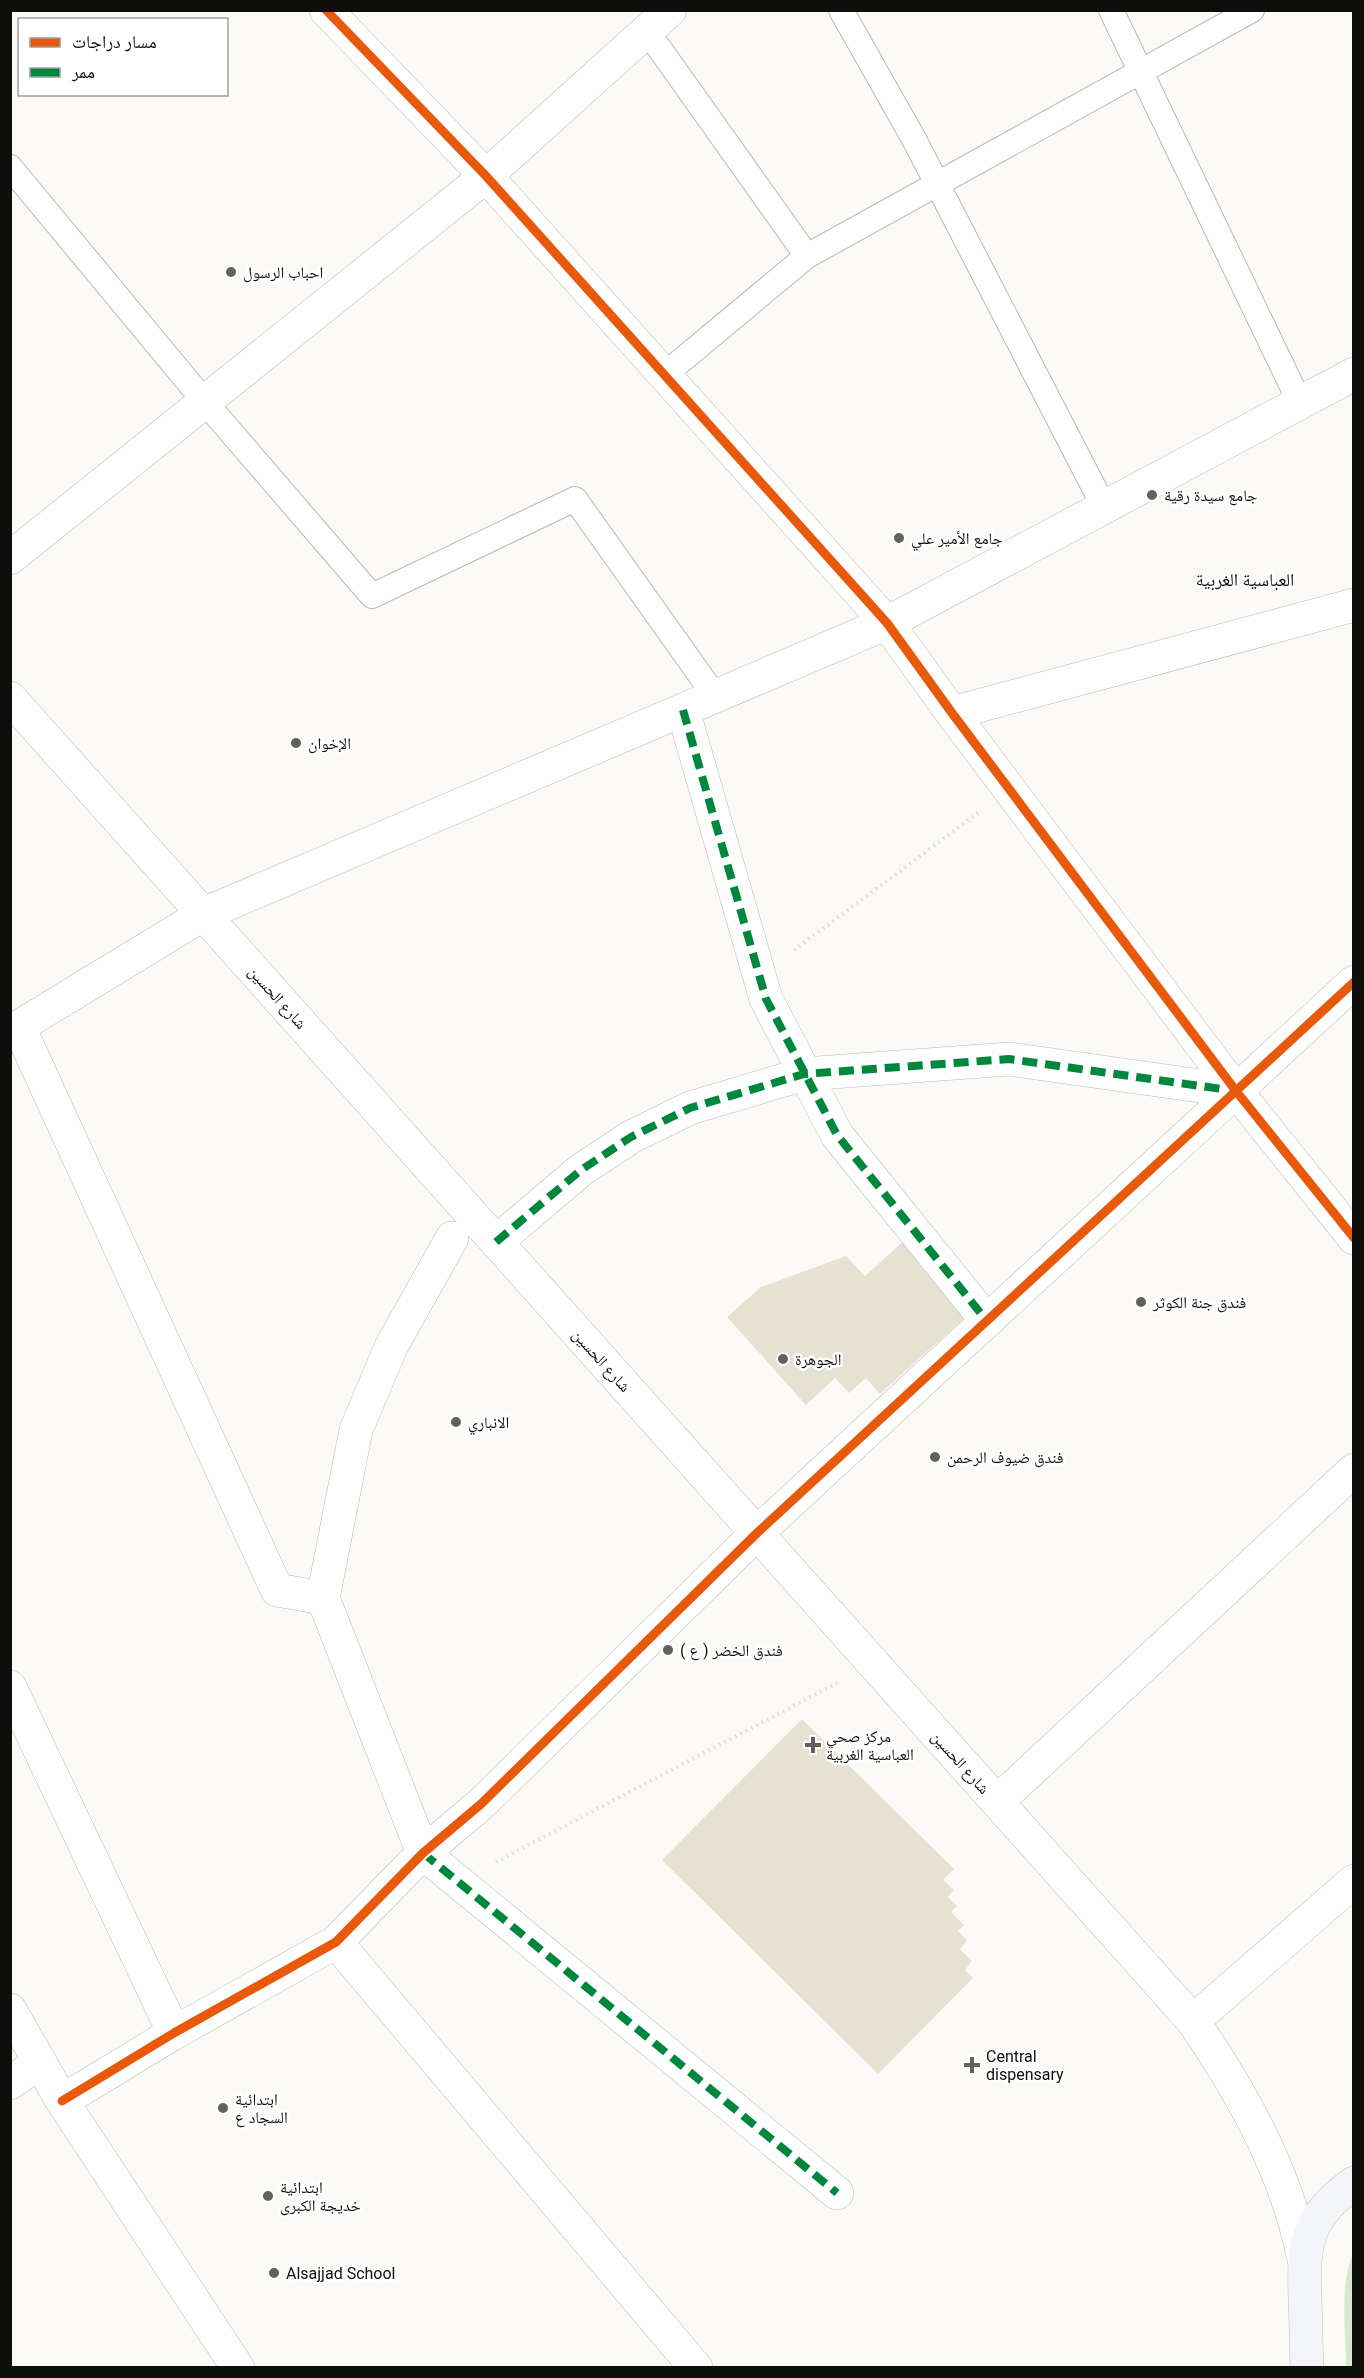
<svg xmlns="http://www.w3.org/2000/svg" width="1364" height="2378" viewBox="0 0 1364 2378" font-family="Roboto,'Noto Naskh Arabic',sans-serif">
	<style>
		.green { fill: #d9e7ce }
		.building { fill: #e6e2d2 }
		.lines { fill: none; stroke-linecap: round; stroke-linejoin: round }
		.lane-casing { stroke: #bab9b6; stroke-width: 26 }
		.street-casing { stroke: #bab9b6; stroke-width: 34 }
		.secondary-casing { stroke: #bab9b6; stroke-width: 34 }
		.primary-casing { stroke: #bdbec3; stroke-width: 34 }
		.path { stroke: #d9d9d8; stroke-width: 4; stroke-dasharray: 1.5 4.5; stroke-linecap: butt }
		.lane { stroke: #fefefe; stroke-width: 24 }
		.street { stroke: #fefefe; stroke-width: 33 }
		.secondary { stroke: #fefefe; stroke-width: 33 }
		.primary { stroke: #f4f5f9; stroke-width: 33 }
		.quiet { stroke: #00873e; stroke-width: 8; stroke-dasharray: 15 8; stroke-linecap: butt }
		.cycleway-casing { stroke: #fff; stroke-width: 13 }
		.cycleway { stroke: #e8590c; stroke-width: 9 }
		.poi-dot { fill: #61615e; stroke: #fff; stroke-width: 2 }
		.labels { text-anchor: middle; stroke-width: 5; stroke-linejoin: round; paint-order: stroke }
		.poi-label { font-size: 16px; fill: #0e0e0c; stroke: #fff; text-anchor: start }
		.street-label { font-size: 16px; fill: #0e0e0c; stroke: #fff }
		.neighbourhood-label { font-size: 18px; fill: #0e0e0c; stroke: #fff }
	</style>
	<rect width="100%" height="100%" fill="#fbfaf6"/>
	<path class="green" d="M 1353,2253 L 1353,2367 L 1346,2367 C 1346,2331 1339,2287 1353,2253 Z"/>
	<g class="building">
		<path d="M 907,1238 L 973,1310 L 880,1394 L 866,1378 L 849,1393 L 835,1378 L 806,1405 L 727,1317 L 761,1287 L 846,1256 L 865,1276 Z"/>
		<path d="M 802,1719 L 954,1869 L 943,1880 L 954,1890 L 948,1897 L 957,1906 L 951,1912 L 964,1925 L 958,1931 L 967,1940 L 960,1949 L 972,1961 L 965,1970 L 973,1978 L 878,2074 L 662,1860 Z"/>
	</g>
	<g class="lines">
		<defs>
			<g id="lane">
				<path d="M 841,10 L 915,141 L 1104,507"/>
				<path d="M 1111,10 L 1300,403"/>
				<path d="M 647,31 L 807,256"/>
				<path d="M 10,167 L 205,402 L 372,596 L 575,499 L 715,696"/>
				<path d="M 664,375 L 807,256 L 1252,10"/>
			</g>
			<g id="street">
				<path d="M 326,10 L 486,176 L 887,623 L 952,713 L 1236,1091 L 1354,1238"/>
				<path d="M 10,558 L 486,176 L 670,10"/>
				<path d="M 683,710 L 766,999 L 837,1135 L 987,1321"/>
				<path d="M 952,713 L 1354,605"/>
				<path d="M 19,1027 L 277,1590 L 323,1598"/>
				<path d="M 10,1032 L 204,914 L 887,623 L 1354,374"/>
				<path d="M 452,1238 L 391,1347 L 356,1430 L 323,1598 L 423,1853 L 837,2193"/>
				<path d="M 496,1242 L 581,1170 L 631,1137 L 690,1108 L 804,1074 L 1009,1059 L 1236,1091"/>
				<path d="M 10,1687 L 174,2033"/>
				<path d="M 997,1802 L 1354,1470"/>
				<path d="M 336,1942 L 696,2368"/>
				<path d="M 10,2010 L 62,2101 L 238,2368"/>
				<path d="M 1193,2021 L 1354,1881"/>
				<path d="M 10,2083 L 40,2062"/>
				<path d="M 62,2101 L 174,2033 L 336,1942 L 423,1853 L 481,1804 L 757,1533 L 1354,982"/>
			</g>
			<path id="secondary" d="M 10,698 L 1193,2021 C 1243,2094 1287,2173 1304,2260"/>
			<path id="primary" d="M 1307,2368 C 1306,2344 1306,2320 1305,2297 C 1303,2243 1307,2216 1354,2183"/>
		</defs>
		<use href="#lane" class="lane-casing"/>
		<use href="#street" class="street-casing"/>
		<use href="#secondary" class="secondary-casing"/>
		<use href="#primary" class="primary-casing"/>
		<g class="path">
			<path d="M 794,950 L 978,813"/>
			<path d="M 496,1862 L 837,1683"/>
		</g>
		<use href="#lane" class="lane"/>
		<use href="#street" class="street"/>
		<use href="#secondary" class="secondary"/>
		<use href="#primary" class="primary"/>
		<g class="quiet">
			<path d="M 683,710 L 766,999 L 837,1135 L 987,1321"/>
			<path d="M 496,1242 L 581,1170 L 631,1137 L 690,1108 L 804,1074 L 1009,1059 L 1236,1091"/>
			<path d="M 423,1853 L 837,2193"/>
		</g>
		<defs>
			<g id="cycleway">
				<path d="M 326,10 L 486,176 L 887,623 L 952,713 L 1236,1091 L 1354,1238"/>
				<path d="M 62,2101 L 174,2033 L 336,1942 L 423,1853 L 481,1804 L 757,1533 L 1354,982"/>
			</g>
		</defs>
		<use href="#cycleway" class="cycleway-casing"/>
		<use href="#cycleway" class="cycleway"/>
	</g>
	<g class="poi-dot">
		<circle cx="231" cy="272" r="6"/>
		<circle cx="1152" cy="495" r="6"/>
		<circle cx="899" cy="538" r="6"/>
		<circle cx="296" cy="743" r="6"/>
		<circle cx="1141" cy="1302" r="6"/>
		<circle cx="783" cy="1359" r="6"/>
		<circle cx="456" cy="1422" r="6"/>
		<circle cx="935" cy="1457" r="6"/>
		<circle cx="668" cy="1650" r="6"/>
		<path d="M810 1736h6v6h6v6h-6v6h-6v-6h-6v-6h6z"/>
		<path d="M969 2056h6v6h6v6h-6v6h-6v-6h-6v-6h6z"/>
		<circle cx="223" cy="2108" r="6"/>
		<circle cx="268" cy="2196" r="6"/>
		<circle cx="274" cy="2273" r="6"/>
	</g>
	<g class="labels">
		<g class="poi-label">
			<text x="243" y="278">احباب الرسول</text>
			<text x="1164" y="501">جامع سيدة رقية</text>
			<text x="911" y="544">جامع الأمير علي</text>
			<text x="308" y="749">الإخوان</text>
			<text x="1153" y="1308">فندق جنة الكوثر</text>
			<text x="795" y="1365">الجوهرة</text>
			<text x="468" y="1428">الانباري</text>
			<text x="947" y="1463">فندق ضيوف الرحمن</text>
			<text x="680" y="1656">فندق الخضر ( ع )</text>
			<text x="826" y="1742">مركز صحي<tspan x="826" dy="18">العباسية الغربية</tspan></text>
			<text x="986" y="2062">Central<tspan x="986" dy="18">dispensary</tspan></text>
			<text x="235" y="2105">ابتدائية<tspan x="235" dy="18">السجاد ع</tspan></text>
			<text x="280" y="2193">ابتدائية<tspan x="280" dy="18">خديجة الكبرى</tspan></text>
			<text x="286" y="2279">Alsajjad School</text>
		</g>
		<g class="street-label">
			<text transform="translate(278 997) rotate(48)" y="6">شارع الحسين</text>
			<text transform="translate(602 1360) rotate(48)" y="6">شارع الحسين</text>
			<text transform="translate(961 1762) rotate(48)" y="6">شارع الحسين</text>
		</g>
		<g class="neighbourhood-label">
			<text x="1245" y="586">العباسية الغربية</text>
		</g>
	</g>
	<rect width="1364" height="2378" fill="none" stroke="#0e0e0c" stroke-width="24"/>
	<rect x="18" y="18" width="210" height="78" fill="#ffffff" stroke="#9f9f9e" stroke-width="1.5"/>
	<rect x="30" y="38" width="30" height="9" fill="#e8590c" stroke="#9f9f9e" stroke-width="1.5"/>
	<text x="72" y="48" font-size="18" fill="#0e0e0c">مسار دراجات</text>
	<rect x="30" y="68" width="30" height="9" fill="#00873e" stroke="#9f9f9e" stroke-width="1.5"/>
	<text x="72" y="78" font-size="18" fill="#0e0e0c">ممر</text>
</svg>
